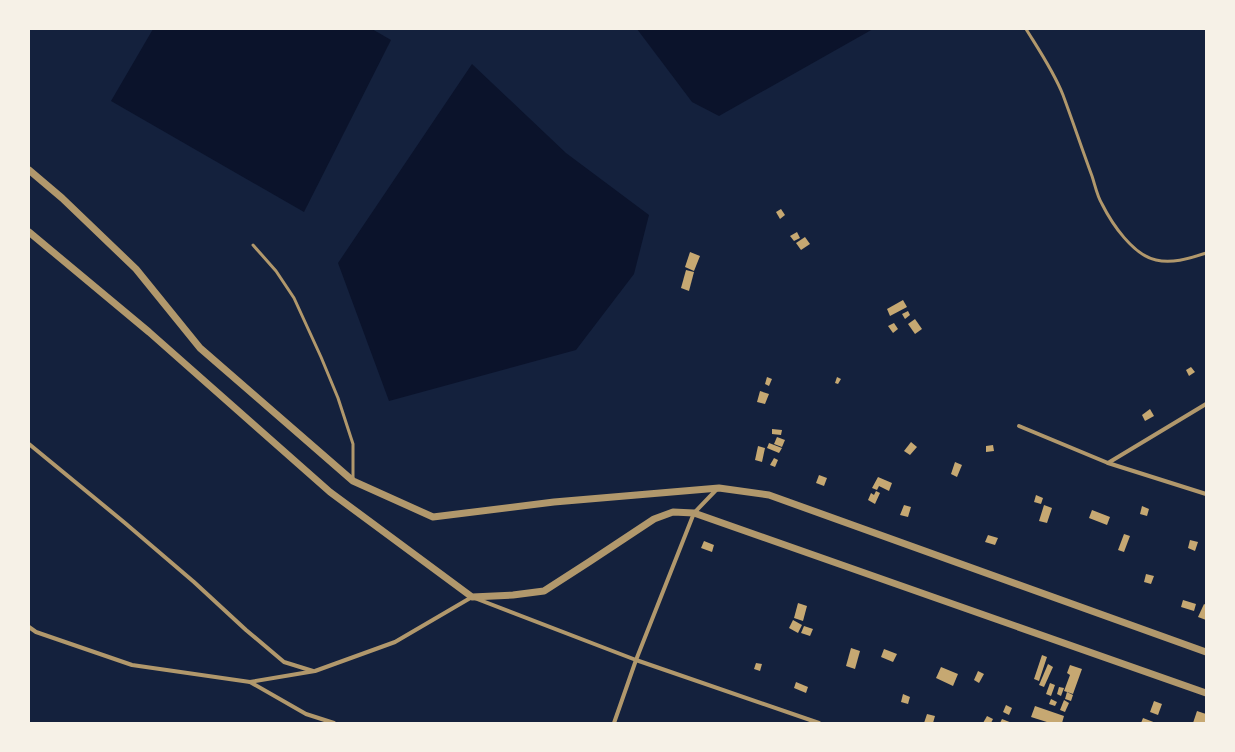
<svg xmlns="http://www.w3.org/2000/svg" width="1235" height="752" viewBox="0 0 1235 752" font-family="Arial,sans-serif">
	<style>
		.water { fill: #0b132b }
		.building { fill: #c6a872 }
		.lines { fill: none; stroke-linecap: round; stroke-linejoin: round }
		.service { stroke: #b1986c; stroke-width: 3 }
		.minor { stroke: #b1986c; stroke-width: 4 }
		.tertiary { stroke: #b1986c; stroke-width: 7 }
	</style>
	<rect width="100%" height="100%" fill="#14213d"/>
	<g class="water">
		<path d="M 153,29 L 372,29 L 391,40 L 304,212 L 111,101 Z"/>
		<path d="M 637,29 L 873,29 L 719,116 L 692,102 Z"/>
		<path d="M 472,64 L 566,153 L 649,215 L 634,274 L 576,350 L 389,401 L 338,263 Z"/>
	</g>
	<g class="building">
		<path d="M 781,209 L 785,215 L 780,219 L 776,212 Z"/>
		<path d="M 797,232 L 800,238 L 794,241 L 790,236 Z"/>
		<path d="M 805,237 L 810,244 L 801,250 L 796,243 Z"/>
		<path d="M 690,252 L 700,256 L 694,271 L 685,267 Z"/>
		<path d="M 686,270 L 694,272 L 689,291 L 681,288 Z"/>
		<path d="M 903,300 L 907,307 L 890,316 L 887,309 Z"/>
		<path d="M 908,311 L 910,315 L 905,319 L 902,314 Z"/>
		<path d="M 915,319 L 922,329 L 915,334 L 908,324 Z"/>
		<path d="M 894,323 L 898,329 L 893,333 L 888,326 Z"/>
		<path d="M 1191,367 L 1195,372 L 1189,376 L 1186,370 Z"/>
		<path d="M 767,377 L 772,379 L 769,386 L 765,384 Z"/>
		<path d="M 837,377 L 841,379 L 838,384 L 835,383 Z"/>
		<path d="M 760,391 L 769,394 L 765,404 L 757,402 Z"/>
		<path d="M 1150,409 L 1154,416 L 1145,421 L 1142,415 Z"/>
		<path d="M 772,429 L 782,430 L 781,435 L 772,434 Z"/>
		<path d="M 777,437 L 785,440 L 782,447 L 774,444 Z"/>
		<path d="M 911,442 L 917,447 L 910,455 L 904,451 Z"/>
		<path d="M 769,443 L 782,448 L 779,453 L 767,448 Z"/>
		<path d="M 993,445 L 994,451 L 986,452 L 986,446 Z"/>
		<path d="M 758,446 L 765,448 L 762,462 L 755,460 Z"/>
		<path d="M 774,458 L 778,460 L 775,467 L 770,465 Z"/>
		<path d="M 955,462 L 962,465 L 957,477 L 951,474 Z"/>
		<path d="M 819,475 L 827,478 L 824,486 L 816,483 Z"/>
		<path d="M 878,477 L 892,483 L 889,491 L 879,486 L 877,490 L 872,488 Z"/>
		<path d="M 876,491 L 880,493 L 875,504 L 868,500 L 871,493 L 874,495 Z"/>
		<path d="M 1036,495 L 1043,498 L 1041,504 L 1034,502 Z"/>
		<path d="M 904,505 L 911,507 L 908,517 L 900,515 Z"/>
		<path d="M 1044,505 L 1052,508 L 1047,523 L 1039,521 Z"/>
		<path d="M 1142,506 L 1149,509 L 1147,516 L 1140,514 Z"/>
		<path d="M 1092,510 L 1110,517 L 1107,525 L 1089,518 Z"/>
		<path d="M 1124,534 L 1130,536 L 1124,552 L 1118,550 Z"/>
		<path d="M 988,535 L 998,538 L 995,545 L 985,542 Z"/>
		<path d="M 1190,540 L 1198,542 L 1195,551 L 1188,548 Z"/>
		<path d="M 704,541 L 714,545 L 712,552 L 701,548 Z"/>
		<path d="M 1146,574 L 1154,576 L 1151,584 L 1144,582 Z"/>
		<path d="M 1183,600 L 1196,604 L 1194,611 L 1181,607 Z"/>
		<path d="M 798,603 L 807,606 L 803,621 L 794,618 Z"/>
		<path d="M 1204,604 L 1206,605 L 1206,620 L 1198,617 Z"/>
		<path d="M 793,620 L 802,625 L 798,633 L 789,628 Z"/>
		<path d="M 804,626 L 813,629 L 810,636 L 801,633 Z"/>
		<path d="M 851,648 L 860,651 L 855,669 L 846,666 Z"/>
		<path d="M 884,649 L 897,654 L 893,662 L 881,657 Z"/>
		<path d="M 1042,655 L 1047,657 L 1039,681 L 1034,679 Z"/>
		<path d="M 756,663 L 762,664 L 760,671 L 754,669 Z"/>
		<path d="M 1048,664 L 1053,667 L 1044,687 L 1039,685 Z"/>
		<path d="M 1070,665 L 1082,669 L 1073,694 L 1064,691 L 1070,675 L 1067,673 Z"/>
		<path d="M 941,667 L 958,674 L 953,686 L 936,678 Z"/>
		<path d="M 978,671 L 984,674 L 979,683 L 974,680 Z"/>
		<path d="M 796,682 L 808,687 L 806,693 L 794,688 Z"/>
		<path d="M 1050,683 L 1055,685 L 1051,696 L 1046,694 Z"/>
		<path d="M 1059,687 L 1064,688 L 1061,696 L 1057,694 Z"/>
		<path d="M 1067,692 L 1073,695 L 1071,701 L 1065,699 Z"/>
		<path d="M 903,694 L 910,697 L 908,704 L 901,702 Z"/>
		<path d="M 1051,699 L 1057,702 L 1055,706 L 1049,704 Z"/>
		<path d="M 1064,700 L 1069,703 L 1065,712 L 1060,710 Z"/>
		<path d="M 1154,701 L 1162,704 L 1158,715 L 1150,712 Z"/>
		<path d="M 1006,705 L 1012,708 L 1009,715 L 1003,712 Z"/>
		<path d="M 1035,706 L 1064,716 L 1062,723 L 1050,723 L 1031,717 Z"/>
		<path d="M 1197,711 L 1206,714 L 1206,723 L 1193,723 Z"/>
		<path d="M 927,714 L 935,716 L 933,723 L 924,723 Z"/>
		<path d="M 987,716 L 993,719 L 991,723 L 983,723 Z"/>
		<path d="M 1143,718 L 1156,723 L 1141,723 Z"/>
		<path d="M 1002,719 L 1012,723 L 1000,723 Z"/>
	</g>
	<g class="lines">
		<g class="service">
			<path d="M 1026,29 C 1039,50 1054,72 1063,95 C 1073,122 1082,149 1092,176 C 1095,185 1097,196 1102,204 C 1112,224 1133,255 1156,260 C 1173,264 1190,258 1206,253"/>
			<path d="M 253,245 L 276,271 L 294,298 L 321,357 L 338,398 L 353,444 L 353,480"/>
		</g>
		<g class="minor">
			<path d="M 1019,426 L 1108,463 L 1206,494"/>
			<path d="M 29,444 L 125,523 L 194,582 L 246,630 L 284,662 L 313,671"/>
			<path d="M 1108,463 L 1206,404"/>
			<path d="M 29,627 L 36,632 L 132,665 L 250,682 L 315,671 L 395,642 L 472,597 L 636,660 L 819,723"/>
			<path d="M 250,682 L 306,714 L 334,723"/>
			<path d="M 614,723 L 636,660 L 694,513 L 718,488"/>
		</g>
		<g class="tertiary">
			<path d="M 29,170 L 62,198 L 136,269 L 200,348 L 353,481 L 433,517 L 554,502 L 719,488 L 769,495 L 1206,652"/>
			<path d="M 29,232 L 149,332 L 330,492 L 472,597 L 513,595 L 544,591 L 589,562 L 654,519 L 673,512 L 694,513 L 1206,693"/>
		</g>
	</g>
	<rect width="1235" height="752" fill="none" stroke="#f6f1e7" stroke-width="60"/>
</svg>
